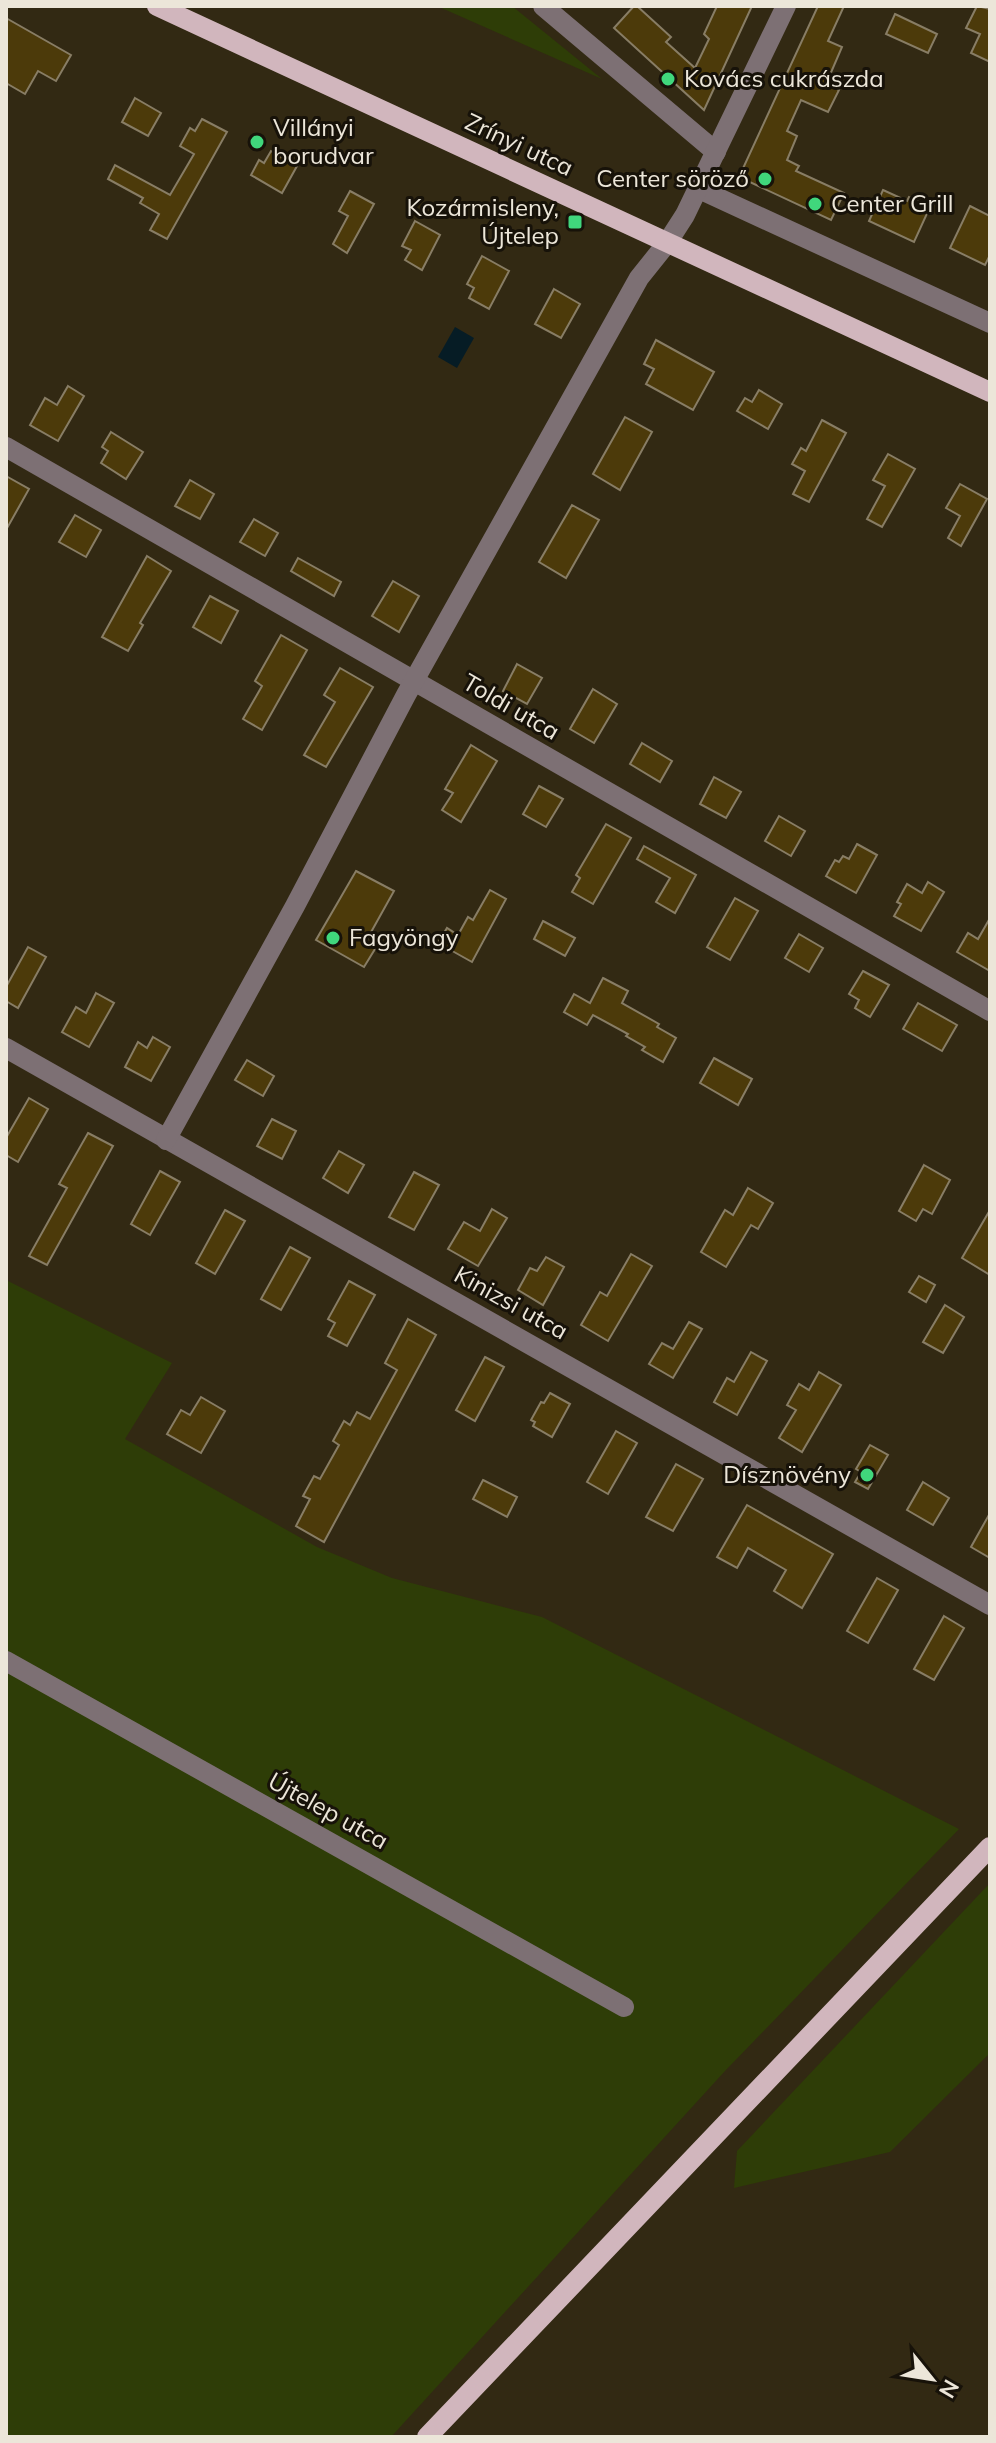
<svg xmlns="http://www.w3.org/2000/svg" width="996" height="2443" viewBox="0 0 996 2443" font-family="Mulish,sans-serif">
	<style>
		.green { fill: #2e3d07 }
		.water { fill: #061c25 }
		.building { fill: #4c3a0a; stroke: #887d65; stroke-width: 2 }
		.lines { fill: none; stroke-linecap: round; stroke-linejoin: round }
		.minor { stroke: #7d7074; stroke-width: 20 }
		.major { stroke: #d1b6bd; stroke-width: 20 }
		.poi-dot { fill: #40d77c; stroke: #171209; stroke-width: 3 }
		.labels { text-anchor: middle; stroke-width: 6; stroke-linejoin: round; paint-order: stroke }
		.poi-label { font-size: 24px; fill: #ece6d9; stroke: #171209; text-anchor: start }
		.street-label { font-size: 24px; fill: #ece6d9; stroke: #171209 }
	</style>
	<rect width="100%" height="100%" fill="#322913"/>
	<g class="green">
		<path d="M 437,6 L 512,6 L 602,79 Z"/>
		<path d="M 6,1280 L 172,1363 L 125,1439 L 317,1547 L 392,1578 L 542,1617 L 959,1829 L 725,2071 L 391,2437 L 6,2437 Z"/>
		<path d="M 990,1883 L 990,2053 L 890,2152 L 734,2188 L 737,2151 Z"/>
	</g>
	<path class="water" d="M 455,327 L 474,338 L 457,368 L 438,357 Z"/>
	<g class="building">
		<path d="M 634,6 L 637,6 L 671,37 L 666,42 L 695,68 L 709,39 L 704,34 L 717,6 L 752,6 L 704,110 L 614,28 Z"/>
		<path d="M 818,6 L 844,6 L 828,41 L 842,47 L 826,84 L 839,90 L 828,112 L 801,100 L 787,131 L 797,136 L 787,160 L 799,166 L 796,171 L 844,193 L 831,220 L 739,177 Z"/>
		<path d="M 977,6 L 990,9 L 990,62 L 971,53 L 980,34 L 966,28 Z"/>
		<path d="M 895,14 L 937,34 L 928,53 L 886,34 Z"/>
		<path d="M 6,18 L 71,55 L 56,81 L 38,71 L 25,94 L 6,83 Z"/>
		<path d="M 135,98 L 161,113 L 148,136 L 122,122 Z"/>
		<path d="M 202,119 L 227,132 L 167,239 L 150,230 L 159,214 L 140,203 L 143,198 L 108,179 L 115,165 L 170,195 L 194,154 L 180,146 L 190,128 L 195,131 Z"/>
		<path d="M 271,151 L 297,166 L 282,193 L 251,175 L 259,160 L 264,163 Z"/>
		<path d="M 883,190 L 907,201 L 909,197 L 930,207 L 914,242 L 869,221 Z"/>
		<path d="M 350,191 L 374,204 L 347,253 L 333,244 L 348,216 L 339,211 Z"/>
		<path d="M 970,206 L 990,216 L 990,255 L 985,265 L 950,248 Z"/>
		<path d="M 415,221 L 440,235 L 422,270 L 405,260 L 411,250 L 402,246 Z"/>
		<path d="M 482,256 L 509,271 L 489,309 L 469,298 L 474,288 L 467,284 Z"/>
		<path d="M 554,289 L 580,304 L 561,338 L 535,324 Z"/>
		<path d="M 656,340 L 714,372 L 693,410 L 646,384 L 654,369 L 644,364 Z"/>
		<path d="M 68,386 L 84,396 L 58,441 L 30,425 L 45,398 L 57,405 Z"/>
		<path d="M 759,390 L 782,404 L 768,429 L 737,411 L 745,398 L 752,402 Z"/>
		<path d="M 625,417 L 652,432 L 620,490 L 593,474 Z"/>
		<path d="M 822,420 L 846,433 L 809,502 L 793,494 L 805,471 L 792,464 L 801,448 L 806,451 Z"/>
		<path d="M 111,432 L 143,452 L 126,479 L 101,463 L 108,451 L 102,447 Z"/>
		<path d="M 888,454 L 915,469 L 882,527 L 867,519 L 885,486 L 873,480 Z"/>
		<path d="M 6,476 L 29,489 L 6,530 Z"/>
		<path d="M 190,480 L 214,494 L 200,519 L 175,506 Z"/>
		<path d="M 960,484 L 987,499 L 961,546 L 948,538 L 960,516 L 946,508 Z"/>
		<path d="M 572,505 L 599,520 L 566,578 L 539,562 Z"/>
		<path d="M 75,515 L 101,530 L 86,557 L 59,542 Z"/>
		<path d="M 254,519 L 278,533 L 265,556 L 240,542 Z"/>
		<path d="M 147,556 L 171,571 L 140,623 L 143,625 L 128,651 L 102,637 Z"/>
		<path d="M 298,558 L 341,582 L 334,596 L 291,571 Z"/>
		<path d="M 393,581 L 419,596 L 399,632 L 372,616 Z"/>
		<path d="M 210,596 L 238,611 L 221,643 L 193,627 Z"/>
		<path d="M 281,635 L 307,650 L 262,730 L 243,719 L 262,686 L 255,681 Z"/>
		<path d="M 517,664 L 542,678 L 527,704 L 503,691 Z"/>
		<path d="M 340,668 L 373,687 L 326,767 L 304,755 L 335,702 L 324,695 Z"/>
		<path d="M 593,689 L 617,704 L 594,743 L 570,729 Z"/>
		<path d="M 642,743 L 672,761 L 660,782 L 630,764 Z"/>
		<path d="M 471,745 L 497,761 L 461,822 L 442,810 L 453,793 L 445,789 Z"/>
		<path d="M 714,777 L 741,792 L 726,818 L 700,804 Z"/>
		<path d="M 539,786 L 563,799 L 546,827 L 523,814 Z"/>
		<path d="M 779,816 L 805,831 L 791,856 L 765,841 Z"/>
		<path d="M 606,824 L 631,838 L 593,904 L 572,892 L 580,878 L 576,875 Z"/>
		<path d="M 857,844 L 877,855 L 856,893 L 826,876 L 835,860 L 839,862 L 843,856 L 849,859 Z"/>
		<path d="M 644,846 L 696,875 L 675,913 L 656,902 L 670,878 L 637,859 Z"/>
		<path d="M 356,871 L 394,891 L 365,943 L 375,949 L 364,967 L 316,940 Z"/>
		<path d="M 928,882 L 944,892 L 921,931 L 894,916 L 901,904 L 897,902 L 907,884 L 922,893 Z"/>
		<path d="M 490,890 L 506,899 L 472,962 L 438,943 L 447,928 L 458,935 L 468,917 L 473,920 Z"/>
		<path d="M 735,898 L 758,911 L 730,960 L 707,947 Z"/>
		<path d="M 990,918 L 990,971 L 957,952 L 968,933 L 978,939 Z"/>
		<path d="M 543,921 L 575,938 L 565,956 L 534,939 Z"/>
		<path d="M 799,934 L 823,948 L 809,972 L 785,958 Z"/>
		<path d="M 28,947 L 46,957 L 18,1008 L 6,1001 L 6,987 Z"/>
		<path d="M 863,971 L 889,985 L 870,1017 L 855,1008 L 859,1000 L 849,994 Z"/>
		<path d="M 603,978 L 628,991 L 622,1003 L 659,1024 L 657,1027 L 676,1038 L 663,1062 L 642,1050 L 645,1047 L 626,1036 L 628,1034 L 593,1015 L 587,1025 L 564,1012 L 574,994 L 590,1003 Z"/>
		<path d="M 96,993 L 114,1003 L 89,1047 L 62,1032 L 76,1007 L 86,1013 Z"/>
		<path d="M 918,1003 L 957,1025 L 942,1051 L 903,1029 Z"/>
		<path d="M 153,1037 L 170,1047 L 151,1081 L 125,1067 L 138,1042 L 147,1048 Z"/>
		<path d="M 714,1058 L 752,1079 L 738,1105 L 700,1083 Z"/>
		<path d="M 247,1060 L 274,1076 L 263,1096 L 235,1080 Z"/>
		<path d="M 29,1098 L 48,1109 L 18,1162 L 6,1155 L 6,1138 Z"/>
		<path d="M 272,1119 L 296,1131 L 282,1159 L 257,1146 Z"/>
		<path d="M 88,1133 L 113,1146 L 47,1265 L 29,1256 L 67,1188 L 59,1184 Z"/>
		<path d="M 339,1151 L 364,1165 L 348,1193 L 323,1178 Z"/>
		<path d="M 924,1165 L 950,1180 L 932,1214 L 923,1209 L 916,1221 L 899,1211 Z"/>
		<path d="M 160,1171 L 180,1182 L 150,1235 L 131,1224 Z"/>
		<path d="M 414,1172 L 439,1185 L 414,1230 L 389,1217 Z"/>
		<path d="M 748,1188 L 773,1203 L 758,1229 L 751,1225 L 726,1267 L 701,1252 L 725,1210 L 733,1215 Z"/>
		<path d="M 492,1209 L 507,1218 L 478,1266 L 448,1249 L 464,1222 L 480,1231 Z"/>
		<path d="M 225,1210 L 245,1221 L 215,1274 L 196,1263 Z"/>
		<path d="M 990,1210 L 990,1275 L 962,1258 Z"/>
		<path d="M 290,1247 L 310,1258 L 281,1310 L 261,1299 Z"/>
		<path d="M 631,1254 L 652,1266 L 608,1341 L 581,1325 L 600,1292 L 607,1296 Z"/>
		<path d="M 546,1257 L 564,1267 L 543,1305 L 518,1290 L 530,1268 L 537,1271 Z"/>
		<path d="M 919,1276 L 935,1285 L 926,1302 L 909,1292 Z"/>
		<path d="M 349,1281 L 375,1295 L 347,1346 L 328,1336 L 335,1323 L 328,1319 Z"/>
		<path d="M 945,1305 L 964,1317 L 943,1353 L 923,1342 Z"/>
		<path d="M 408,1319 L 436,1335 L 324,1542 L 296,1526 L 310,1499 L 303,1496 L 314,1476 L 320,1479 L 339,1445 L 333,1441 L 344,1421 L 350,1425 L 357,1412 L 370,1419 L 397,1370 L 385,1363 Z"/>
		<path d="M 689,1322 L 702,1329 L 673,1378 L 649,1364 L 662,1343 L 673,1349 Z"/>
		<path d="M 751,1352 L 767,1361 L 737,1415 L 714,1402 L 727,1378 L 734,1382 Z"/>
		<path d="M 485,1357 L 504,1367 L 475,1421 L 456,1410 Z"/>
		<path d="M 819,1372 L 841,1385 L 802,1452 L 779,1438 L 796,1410 L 787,1405 L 799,1384 L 809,1390 Z"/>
		<path d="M 550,1393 L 570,1404 L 552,1437 L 533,1426 L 535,1422 L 531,1420 L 541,1402 L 544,1403 Z"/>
		<path d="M 201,1397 L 225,1411 L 201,1453 L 167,1434 L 181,1410 L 190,1415 Z"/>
		<path d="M 616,1431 L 637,1443 L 608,1494 L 587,1482 Z"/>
		<path d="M 870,1445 L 888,1455 L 868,1489 L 855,1482 L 861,1472 L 856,1469 Z"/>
		<path d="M 676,1464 L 703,1479 L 673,1531 L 646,1517 Z"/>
		<path d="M 483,1480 L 517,1497 L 507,1517 L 473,1499 Z"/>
		<path d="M 923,1482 L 949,1498 L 933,1525 L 907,1510 Z"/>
		<path d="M 747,1505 L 833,1554 L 802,1608 L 774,1591 L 786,1570 L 748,1548 L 737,1568 L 717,1557 Z"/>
		<path d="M 990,1513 L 990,1558 L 971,1547 Z"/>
		<path d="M 877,1578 L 898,1590 L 868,1643 L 847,1631 Z"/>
		<path d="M 944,1616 L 964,1628 L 934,1680 L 914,1669 Z"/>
	</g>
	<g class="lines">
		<g class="minor">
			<path d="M 543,6 L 716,152"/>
			<path d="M 699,189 L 990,323"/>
			<path d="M 6,447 L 990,1011"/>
			<path d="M 6,1048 L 990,1605"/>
			<path d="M 166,1140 L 295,906 L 406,695 L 639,278 L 667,243 L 685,215 L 786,6"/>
			<path d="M 6,1661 L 624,2007"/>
		</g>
		<g class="major">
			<path d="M 157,6 L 990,392"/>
			<path d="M 427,2437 L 990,1847"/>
		</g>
	</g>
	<g class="poi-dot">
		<circle cx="668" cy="79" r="8"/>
		<circle cx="257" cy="142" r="8"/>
		<circle cx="765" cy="179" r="8"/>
		<circle cx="815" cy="204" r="8"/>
		<rect x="567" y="214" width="16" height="16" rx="4"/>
		<circle cx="333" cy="938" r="8"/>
		<circle cx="867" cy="1475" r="8"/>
	</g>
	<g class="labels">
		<g class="poi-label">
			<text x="684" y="87">Kovács cukrászda</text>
			<text x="273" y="136">Villányi<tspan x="273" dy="28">borudvar</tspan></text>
			<text x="749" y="187" text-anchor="end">Center söröző</text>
			<text x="831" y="212">Center Grill</text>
			<text x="559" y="216" text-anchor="end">Kozármisleny,<tspan x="559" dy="28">Újtelep</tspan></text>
			<text x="349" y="946">Fagyöngy</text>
			<text x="851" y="1483" text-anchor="end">Dísznövény</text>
		</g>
		<g class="street-label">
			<text transform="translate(519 145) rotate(25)" y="8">Zrínyi utca</text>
			<text transform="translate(511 707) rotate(30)" y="8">Toldi utca</text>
			<text transform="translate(511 1303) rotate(29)" y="8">Kinizsi utca</text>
			<text transform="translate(328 1811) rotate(29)" y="8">Újtelep utca</text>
		</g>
	</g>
	<rect width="996" height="2443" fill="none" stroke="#ece6d9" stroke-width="16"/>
	<g transform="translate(932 2379) rotate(120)" stroke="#171209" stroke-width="6" paint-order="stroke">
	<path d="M0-6L14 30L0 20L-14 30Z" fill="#ece6d9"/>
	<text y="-12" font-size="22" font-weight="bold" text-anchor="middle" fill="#ece6d9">N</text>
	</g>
</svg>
